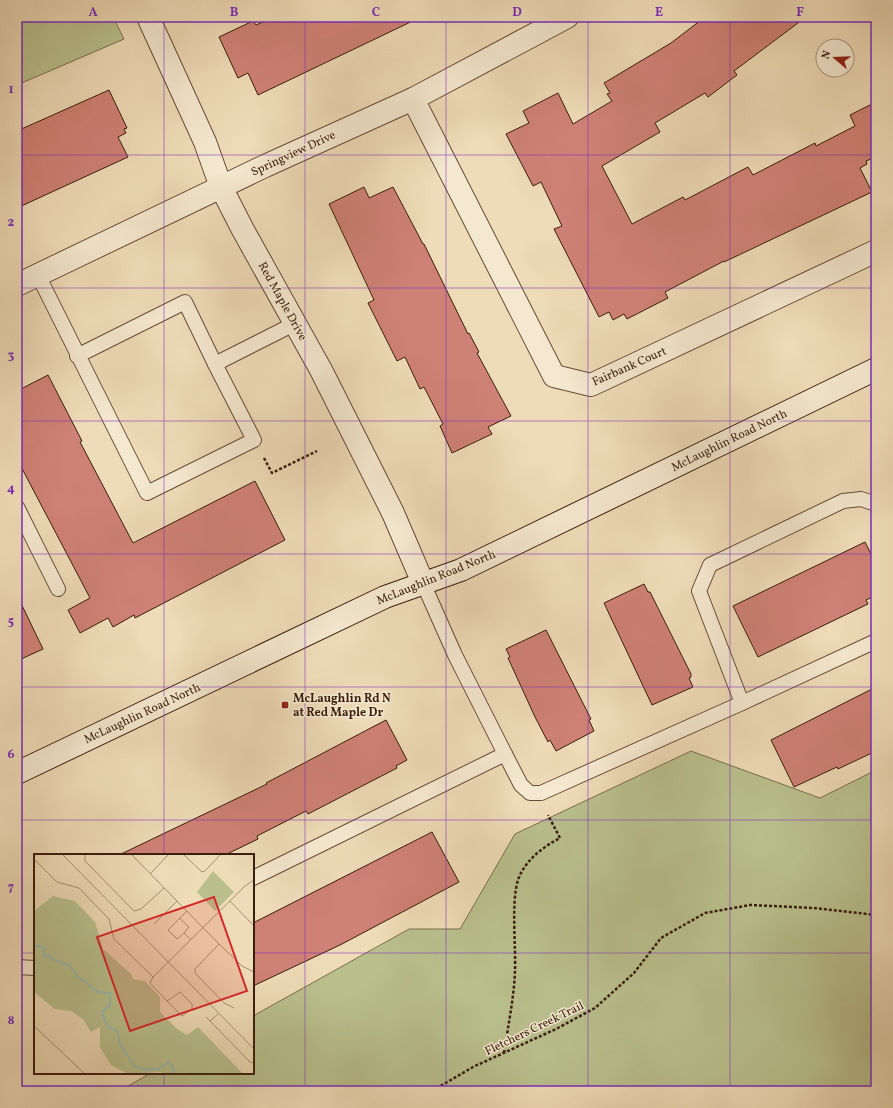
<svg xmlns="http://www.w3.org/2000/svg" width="893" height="1108" viewBox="0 0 893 1108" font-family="Vollkorn,serif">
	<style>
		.green { fill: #b9c08e; stroke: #7a6e4e }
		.building { fill: #ce8175; stroke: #3a1d0d }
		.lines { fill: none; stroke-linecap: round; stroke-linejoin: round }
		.lane-casing { stroke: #674c38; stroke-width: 16 }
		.street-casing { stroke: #674c38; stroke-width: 24 }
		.secondary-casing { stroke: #3a1d0d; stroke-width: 24 }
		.path { stroke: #3a1d0d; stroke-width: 2.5; stroke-dasharray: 3 2; stroke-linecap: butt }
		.lane { stroke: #f4e8d0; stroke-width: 14 }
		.street { stroke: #f4e8d0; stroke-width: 22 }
		.secondary { stroke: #f4e8d0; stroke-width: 22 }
		.grid { fill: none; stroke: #7b2cbf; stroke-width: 1; stroke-opacity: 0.55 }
		.poi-dot { fill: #8f2418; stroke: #f4e8d0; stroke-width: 1.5 }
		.labels { text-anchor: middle; stroke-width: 3; stroke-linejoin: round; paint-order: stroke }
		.street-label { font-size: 12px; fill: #3a1d0d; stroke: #f4e8d0 }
		.poi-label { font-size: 12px; font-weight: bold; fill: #3a1d0d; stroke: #f4e8d0; text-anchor: start }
		.inset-river { fill: none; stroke: #99bbb2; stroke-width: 2 }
		.inset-road { fill: none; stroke: #a68f73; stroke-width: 1 }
		.view { fill: #d62828; fill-opacity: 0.15; stroke: #d62828; stroke-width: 2 }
		.inset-edge { fill: none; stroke: #3a1d0d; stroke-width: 2 }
		.neatline { fill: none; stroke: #7b2cbf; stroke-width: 1.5 }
		.grid-label { font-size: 13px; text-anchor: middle; font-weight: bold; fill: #7b2cbf }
	</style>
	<rect width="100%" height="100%" fill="#eedbb7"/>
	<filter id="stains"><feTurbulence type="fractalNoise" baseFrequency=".005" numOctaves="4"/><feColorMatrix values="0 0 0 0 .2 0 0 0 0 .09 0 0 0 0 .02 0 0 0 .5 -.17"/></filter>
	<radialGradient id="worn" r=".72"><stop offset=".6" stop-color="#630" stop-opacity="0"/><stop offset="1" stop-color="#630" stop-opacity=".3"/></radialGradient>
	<g class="green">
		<path d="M 17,17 L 113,17 L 124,39 L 17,85 Z"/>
		<path d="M 691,751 L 820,798 L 876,770 L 876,1091 L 119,1091 L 151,1073 L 253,1073 L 253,1016 L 409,929 L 460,929 L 515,834 Z"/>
	</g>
	<g class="building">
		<path d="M 274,17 L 421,17 L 258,95 L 248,73 L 238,78 L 219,37 L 253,21 L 256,25 Z"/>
		<path d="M 705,17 L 806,17 L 734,71 L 737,75 L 708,97 L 705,93 L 655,123 L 660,132 L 602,166 L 632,224 L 683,197 L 685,200 L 748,167 L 753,175 L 815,143 L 816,146 L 855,126 L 850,115 L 876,102 L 876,169 L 871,159 L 866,161 L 867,164 L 860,168 L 872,192 L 724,262 L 724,261 L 665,292 L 668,298 L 627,319 L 624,314 L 613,320 L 609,312 L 599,317 L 554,229 L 562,226 L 541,182 L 533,186 L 506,134 L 529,123 L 523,111 L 558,93 L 573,124 L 612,101 L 607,94 L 610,93 L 604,83 L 671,43 Z"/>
		<path d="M 109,90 L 127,128 L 124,129 L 126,133 L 118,137 L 128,157 L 17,208 L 17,131 Z"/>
		<path d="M 364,187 L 369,198 L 393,187 L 423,244 L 424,244 L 468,334 L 469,333 L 479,352 L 477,353 L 511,416 L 488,427 L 492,434 L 452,453 L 440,426 L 443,424 L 424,387 L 420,389 L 405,357 L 397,361 L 368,303 L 374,300 L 329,204 Z"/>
		<path d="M 48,375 L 82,441 L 80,442 L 133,543 L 255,481 L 285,540 L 135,618 L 134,615 L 113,627 L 108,618 L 80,633 L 68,610 L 90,598 L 17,459 L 17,391 Z"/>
		<path d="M 865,542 L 876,564 L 876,595 L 866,600 L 868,604 L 758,657 L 733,606 Z"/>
		<path d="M 644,584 L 648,592 L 650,592 L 691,674 L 691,677 L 689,678 L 693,687 L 652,705 L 604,603 Z"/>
		<path d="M 17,595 L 43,649 L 17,661 Z"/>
		<path d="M 546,630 L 591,719 L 589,720 L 594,731 L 556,751 L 550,740 L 548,742 L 535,717 L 508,658 L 510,657 L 506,649 Z"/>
		<path d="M 876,687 L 876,751 L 838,769 L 837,767 L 794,787 L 771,740 Z"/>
		<path d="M 386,720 L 407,760 L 396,766 L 397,768 L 308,814 L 306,811 L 257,836 L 258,839 L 225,855 L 119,855 L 267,784 L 266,783 Z"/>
		<path d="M 432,832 L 459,882 L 340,945 L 253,986 L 253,923 Z"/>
	</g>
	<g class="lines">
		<defs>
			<g id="lane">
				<path d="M 38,275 L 147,493 L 254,440 L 215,364"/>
				<path d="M 77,356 L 185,302 L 215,364 L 296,323"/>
				<path d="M 17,507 L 58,589"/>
				<path d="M 742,703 L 699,591 L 710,565 L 843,501 L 861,499 L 876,504"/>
				<path d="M 505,754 L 521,785 L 530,793 L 541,793 L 742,703 L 876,641"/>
				<path d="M 253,878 L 505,754 L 455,655 L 423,583"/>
				<path d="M 17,967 L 35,968"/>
			</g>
			<g id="street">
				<path d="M 148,17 L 205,142 L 221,187 L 243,230 L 321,370 L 393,513 L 423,583"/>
				<path d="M 413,99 L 554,376 L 591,385 L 876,251"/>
				<path d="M 17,285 L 265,166 L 413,99 L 567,17"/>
			</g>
			<path id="secondary" d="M 17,773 L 385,597 L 461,570 L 876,369"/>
		</defs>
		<use href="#lane" class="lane-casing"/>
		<use href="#street" class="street-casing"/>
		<use href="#secondary" class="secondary-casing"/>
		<g class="path">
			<path d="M 264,458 L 272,473 L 317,451"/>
			<path d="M 504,1053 C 508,1026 514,998 515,971 C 516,947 511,902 518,880 C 525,860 543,847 560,838 L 548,815"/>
			<path d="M 432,1091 L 473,1067 L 556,1029 L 595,1008 L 634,973 L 661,938 L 705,913 L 750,905 L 814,908 L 876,915"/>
		</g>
		<use href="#lane" class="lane"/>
		<use href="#street" class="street"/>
		<use href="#secondary" class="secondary"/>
	</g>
	<path class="grid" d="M 164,17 L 164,855M 305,17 L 305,1091M 446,17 L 446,1091M 588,17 L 588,1091M 730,17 L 730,1091M 17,155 L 876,155M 17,288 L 876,288M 17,421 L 876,421M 17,554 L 876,554M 17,687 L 876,687M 17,820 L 876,820M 17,953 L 35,953M 253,953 L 876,953M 164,1073 L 164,1091"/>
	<rect class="poi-dot" x="281" y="701" width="8" height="8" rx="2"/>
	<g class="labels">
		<g class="street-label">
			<text transform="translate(293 153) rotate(-25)" y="4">Springview Drive</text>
			<text transform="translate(283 301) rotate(61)" y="4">Red Maple Drive</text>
			<text transform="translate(629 366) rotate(-24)" y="4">Fairbank Court</text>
			<text transform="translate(729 440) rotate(-26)" y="4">McLaughlin Road North</text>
			<text transform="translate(436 577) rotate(-22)" y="4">McLaughlin Road North</text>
			<text transform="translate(142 713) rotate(-25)" y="4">McLaughlin Road North</text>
			<text transform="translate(534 1028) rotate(-26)" y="4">Fletchers Creek Trail</text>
		</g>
		<g class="poi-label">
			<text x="293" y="702">McLaughlin Rd N<tspan x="293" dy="14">at Red Maple Dr</tspan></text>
		</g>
	</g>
	<g transform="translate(34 854)">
		<rect width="220" height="220" fill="#eedbb7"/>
		<path d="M 179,17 L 200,38 L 181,57 L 163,38 ZM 19,42 L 41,47 L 61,68 L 69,95 L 97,120 L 99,125 L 111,127 L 126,143 L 126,158 L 143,175 L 153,181 L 164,173 L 209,220 L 129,220 L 127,218 L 94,220 L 77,211 L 66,193 L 66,173 L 57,178 L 49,165 L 37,157 L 21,155 L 0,138 L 0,57 Z" fill="#b9c08e"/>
		<path class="inset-river" d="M 0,93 L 6,92 L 10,95 L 11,102 L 15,101 L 18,105 L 36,112 L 43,122 L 64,138 L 76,139 L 76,151 L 68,158 L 70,165 L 75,173 L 83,177 L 86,190 L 100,212 L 113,216 L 124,215 L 135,208 L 140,216 L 138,220"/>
		<path class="inset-road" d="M 28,0 L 220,195M 51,0 L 51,7 L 100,57 L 107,55 L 130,34M 97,0 L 185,90 L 208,112 L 220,118M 149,0 L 168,18 L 171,17 L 187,0M 0,5 L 23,28 L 45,34 L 75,65 L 80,85 L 119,123 L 211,32 L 220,26M 116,20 L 135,0M 196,47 L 220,72M 145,64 L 155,73 L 150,79 L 157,86M 120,70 L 143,47M 150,79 L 143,85 L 134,76 L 153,57M 185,90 L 161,115 L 161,119 L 190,149 L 200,154M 119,123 L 116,129 L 133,147 L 146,138 L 158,150 L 158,155 L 148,162 L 133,147M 172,163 L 176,167 L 184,160M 176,167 L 216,208 L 220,209M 0,172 L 51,220"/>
		<path class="view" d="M 180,43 L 213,137 L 96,177 L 63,83 Z"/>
		<rect width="220" height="220" class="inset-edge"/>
	</g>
	<rect width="893" height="1108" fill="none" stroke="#eedbb7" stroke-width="44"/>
	<g transform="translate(835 58) rotate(289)"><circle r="19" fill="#f4e8d0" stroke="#aa9782"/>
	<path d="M0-3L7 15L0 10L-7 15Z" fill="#8f2418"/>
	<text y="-6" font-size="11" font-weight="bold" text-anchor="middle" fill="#3a1d0d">N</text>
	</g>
	<rect x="22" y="22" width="849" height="1064" class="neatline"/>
	<g class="grid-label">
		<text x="93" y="16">A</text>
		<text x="234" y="16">B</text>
		<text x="376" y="16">C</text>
		<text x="517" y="16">D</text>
		<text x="659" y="16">E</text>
		<text x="800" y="16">F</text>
		<text x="11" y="93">1</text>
		<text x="11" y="226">2</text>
		<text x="11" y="359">3</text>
		<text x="11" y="492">4</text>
		<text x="11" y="625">5</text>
		<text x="11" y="758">6</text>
		<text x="11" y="891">7</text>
		<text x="11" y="1024">8</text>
	</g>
	<rect width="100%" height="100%" filter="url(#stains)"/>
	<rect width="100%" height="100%" fill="url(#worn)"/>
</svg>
